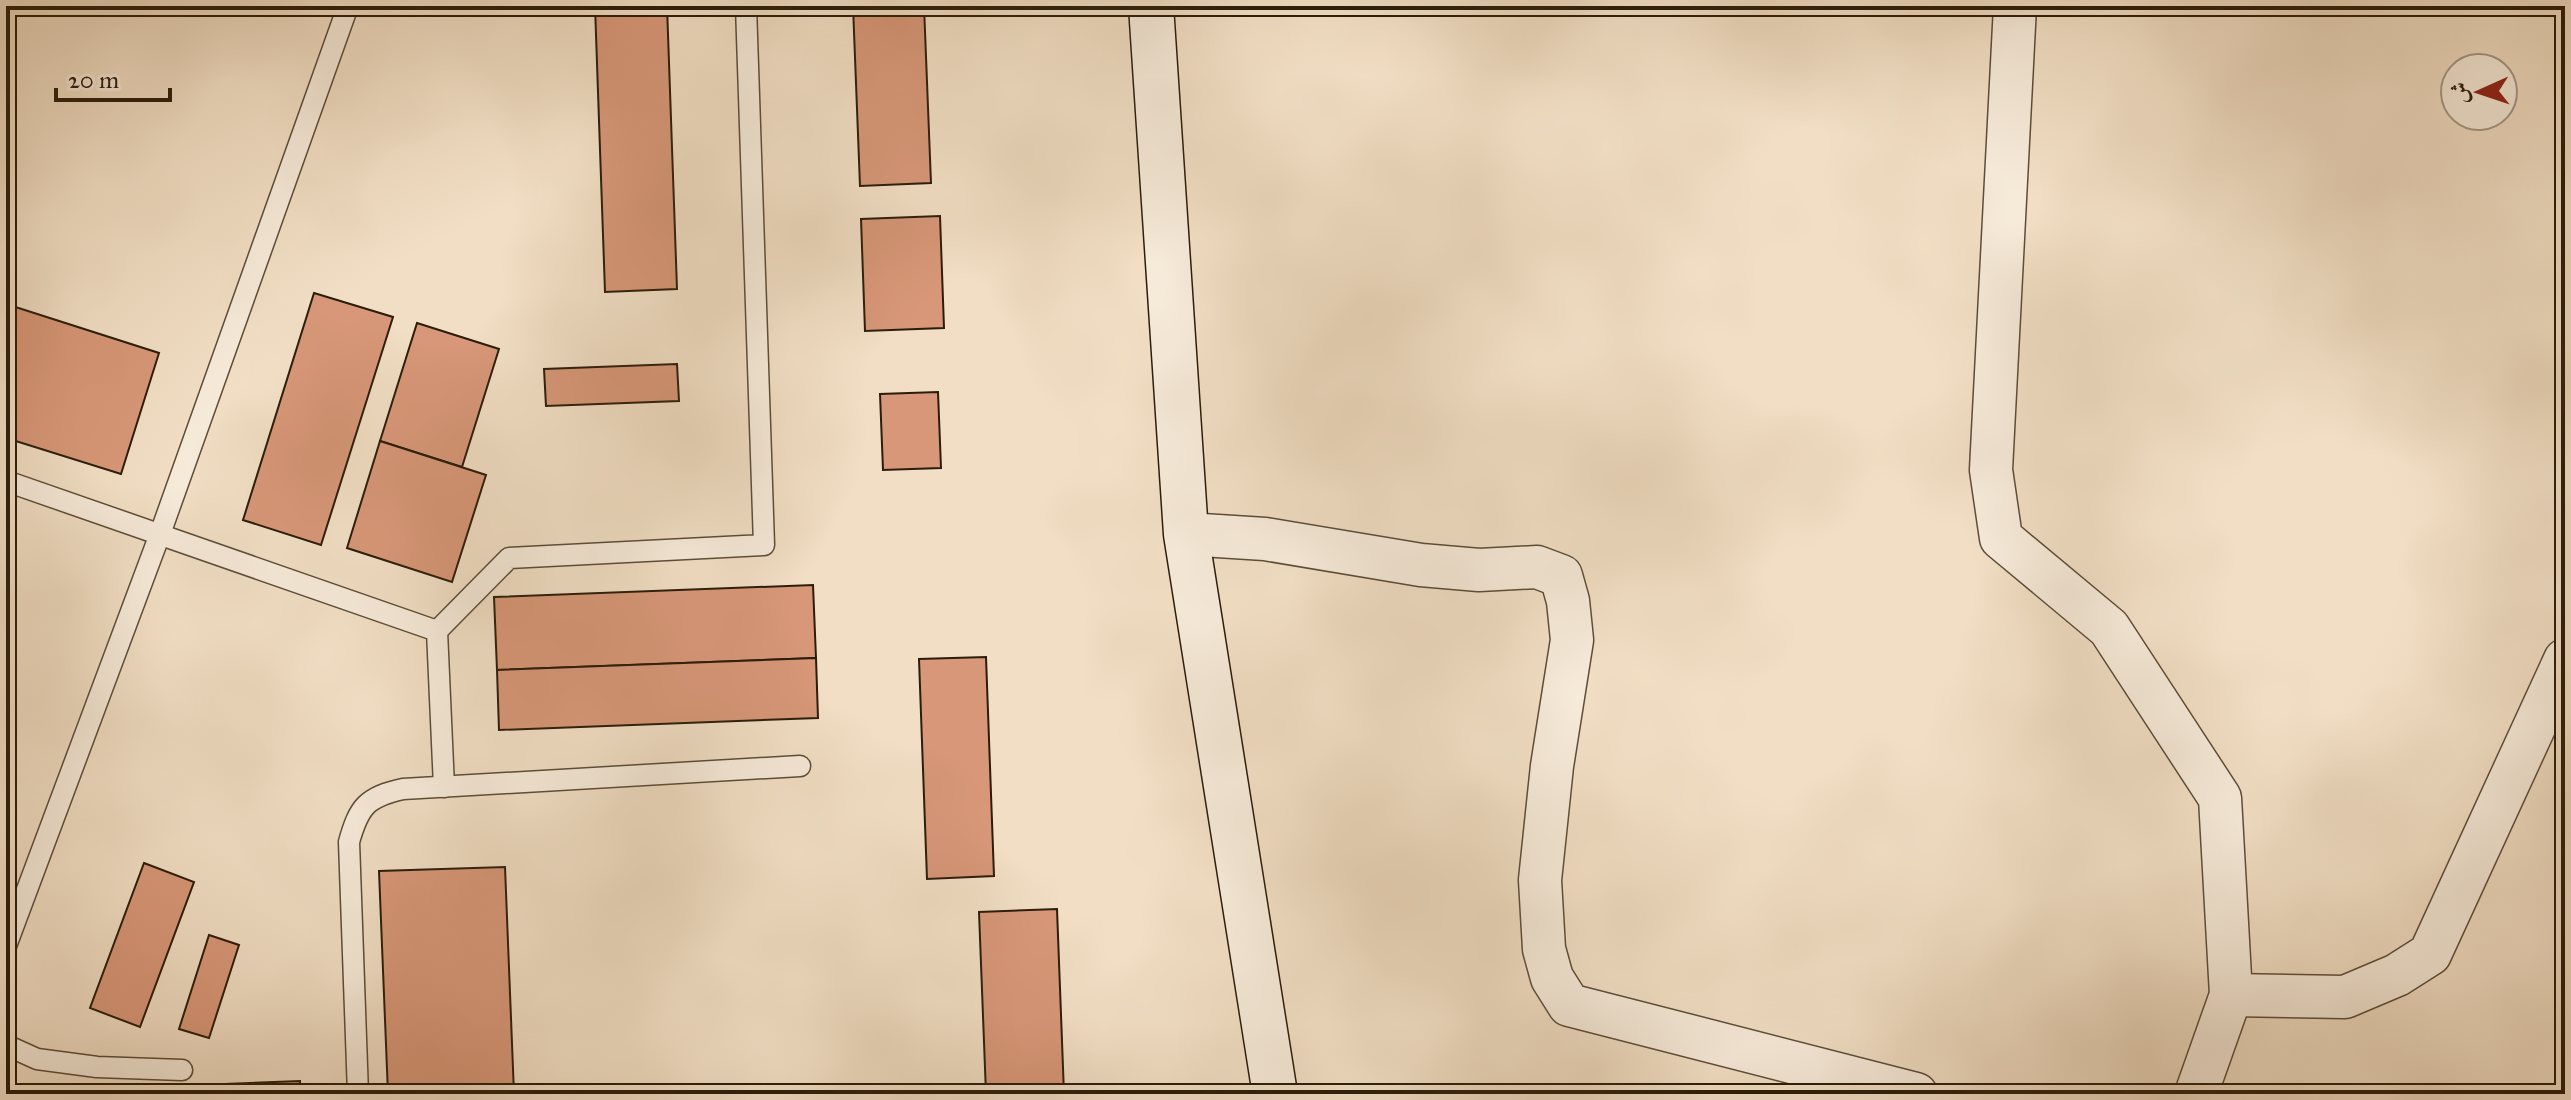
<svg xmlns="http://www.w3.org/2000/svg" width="2571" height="1100" viewBox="0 0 2571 1100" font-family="'IM FELL Great Primer',Amiri,serif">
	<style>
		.building { fill: #d79778; stroke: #2b1d0b; stroke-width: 2 }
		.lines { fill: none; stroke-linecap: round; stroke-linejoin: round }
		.service-casing { stroke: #5c4d39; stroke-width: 23 }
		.minor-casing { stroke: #5c4d39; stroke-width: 45 }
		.secondary-casing { stroke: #2b1d0b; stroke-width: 47 }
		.service { stroke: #f6ead9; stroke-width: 20 }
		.minor { stroke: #f6ead9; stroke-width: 42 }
		.secondary { stroke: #f6ead9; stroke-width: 44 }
	</style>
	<rect width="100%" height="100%" fill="#f1dec4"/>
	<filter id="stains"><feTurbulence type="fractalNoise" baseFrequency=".0025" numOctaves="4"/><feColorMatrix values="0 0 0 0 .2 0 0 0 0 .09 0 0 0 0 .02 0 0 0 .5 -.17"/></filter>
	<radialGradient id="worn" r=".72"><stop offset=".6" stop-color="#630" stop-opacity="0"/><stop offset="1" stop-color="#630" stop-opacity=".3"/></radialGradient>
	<g class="building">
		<path d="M 595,6 L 667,6 L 677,289 L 605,292 Z"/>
		<path d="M 853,6 L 924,6 L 931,183 L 860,186 Z"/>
		<path d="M 940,216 L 944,328 L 865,331 L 861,219 Z"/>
		<path d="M 314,293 L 393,317 L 321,545 L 243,520 Z"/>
		<path d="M 6,304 L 159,353 L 121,474 L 6,438 Z"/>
		<path d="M 417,323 L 499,349 L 462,467 L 380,441 Z"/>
		<path d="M 677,364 L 679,401 L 546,406 L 544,369 Z"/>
		<path d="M 938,392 L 941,468 L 883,470 L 880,394 Z"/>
		<path d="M 380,441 L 486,475 L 452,582 L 347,548 Z"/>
		<path d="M 813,585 L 816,658 L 497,670 L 494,597 Z"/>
		<path d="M 986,657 L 994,876 L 927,879 L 919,659 Z"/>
		<path d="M 816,658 L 818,718 L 499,730 L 497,670 Z"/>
		<path d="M 144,863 L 194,882 L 140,1027 L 90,1008 Z"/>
		<path d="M 505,867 L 514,1094 L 388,1094 L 379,871 Z"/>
		<path d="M 1057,909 L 1064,1094 L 986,1094 L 979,912 Z"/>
		<path d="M 209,935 L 239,945 L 209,1038 L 179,1029 Z"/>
		<path d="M 300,1081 L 300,1094 L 123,1094 L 123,1088 Z"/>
	</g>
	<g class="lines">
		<defs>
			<g id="service">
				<path d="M 6,481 L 437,631 L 444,787"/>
				<path d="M 437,631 L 509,558 L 764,545 L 746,6"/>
				<path d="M 6,946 L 160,534 L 348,6"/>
				<path d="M 6,1045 L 37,1059 L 97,1067 L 182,1070"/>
				<path d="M 358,1094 L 349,842 C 359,806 367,797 403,789 L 800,766"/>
			</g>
			<g id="minor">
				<path d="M 2015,6 L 1991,470 L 2001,538 L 2109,628 L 2220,798 L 2231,995 L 2196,1094"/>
				<path d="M 1186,534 L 1265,539 L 1421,565 L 1479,570 L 1537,567 L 1561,576 L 1568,601 L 1572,640 L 1552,766 L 1540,880 L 1544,949 L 1552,978 L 1569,1005 L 1916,1094"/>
				<path d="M 2231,995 L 2345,997 L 2397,975 L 2430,954 L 2565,660"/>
			</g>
			<path id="secondary" d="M 1151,6 L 1186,534 L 1275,1094"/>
		</defs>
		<use href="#service" class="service-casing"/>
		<use href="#minor" class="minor-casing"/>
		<use href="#secondary" class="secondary-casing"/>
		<use href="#service" class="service"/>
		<use href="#minor" class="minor"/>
		<use href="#secondary" class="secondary"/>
	</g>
	<rect width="2571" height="1100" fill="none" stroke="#f1dec4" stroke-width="32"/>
	<rect x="8" y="8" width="2555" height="1084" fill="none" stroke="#2b1d0b" stroke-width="4"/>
	<rect x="16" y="16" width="2539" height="1068" fill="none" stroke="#2b1d0b" stroke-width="2"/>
	<g transform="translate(2479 92) rotate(267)"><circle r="38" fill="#f6ead9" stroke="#a59887" stroke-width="2"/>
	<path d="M0-6L14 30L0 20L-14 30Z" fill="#8f2418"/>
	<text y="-12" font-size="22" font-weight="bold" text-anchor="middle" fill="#2b1d0b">ش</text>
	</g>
	<path d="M56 88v12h114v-12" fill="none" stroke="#2b1d0b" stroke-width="4"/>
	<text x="68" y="88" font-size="24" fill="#2b1d0b" stroke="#f6ead9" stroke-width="6" paint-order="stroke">20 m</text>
	<rect width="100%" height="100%" filter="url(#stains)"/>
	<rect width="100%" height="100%" fill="url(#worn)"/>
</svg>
